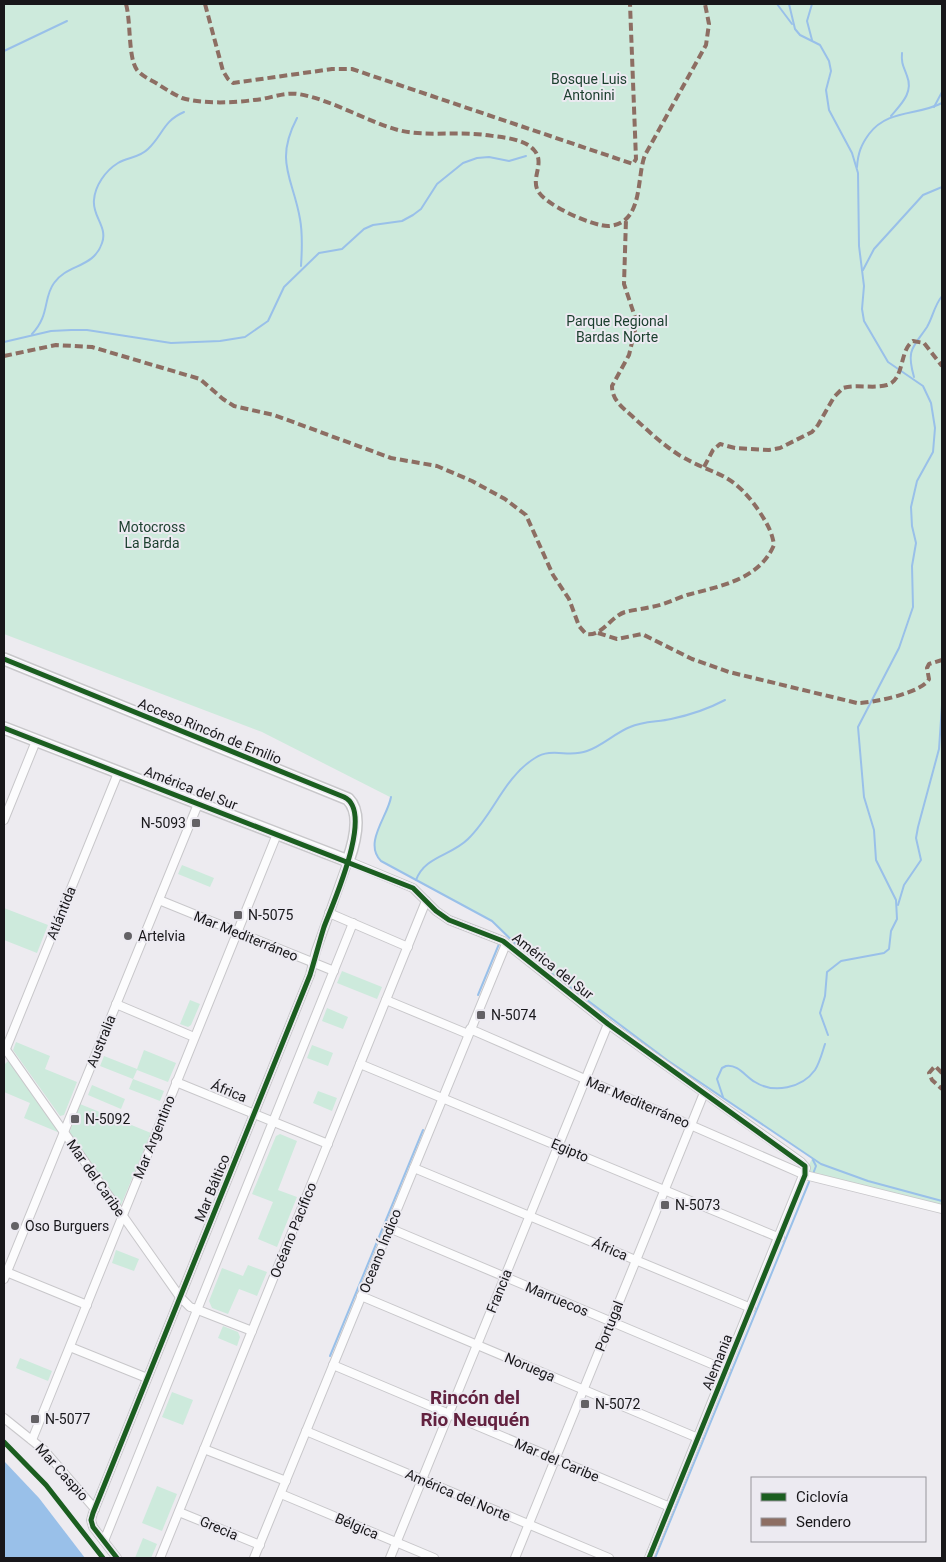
<svg xmlns="http://www.w3.org/2000/svg" width="946" height="1562" viewBox="0 0 946 1562" font-family="Roboto,sans-serif">
	<style>
		.green { fill: #cdeadc }
		.water { fill: #99c0e9 }
		.lines { fill: none; stroke-linecap: round; stroke-linejoin: round }
		.stream { stroke: #99c0e9; stroke-width: 2 }
		.street-casing { stroke: #c8c7ca; stroke-width: 10 }
		.secondary-casing { stroke: #c8c7ca; stroke-width: 14 }
		.street { stroke: #fcfcfd; stroke-width: 8 }
		.secondary { stroke: #fcfcfd; stroke-width: 11 }
		.quiet { stroke: #8d6e63; stroke-width: 4; stroke-dasharray: 8 4; stroke-linecap: butt }
		.cycleway-casing { stroke: #eceaf1; stroke-width: 8 }
		.cycleway { stroke: #1b5e20; stroke-width: 5 }
		.poi-dot { fill: #636165; stroke: #eceaf1; stroke-width: 2 }
		.labels { text-anchor: middle; stroke-width: 4; stroke-linejoin: round; paint-order: stroke }
		.park-label { font-size: 14px; fill: #1a3e2d; stroke: #eceaf1 }
		.street-label { font-size: 14px; fill: #18171a; stroke: #eceaf1 }
		.poi-label { font-size: 14px; fill: #18171a; stroke: #eceaf1; text-anchor: start }
		.district-label { font-size: 19px; font-weight: bold; fill: #62213f; stroke: #eceaf1 }
	</style>
	<rect width="100%" height="100%" fill="#edebf0"/>
	<g class="green">
		<path d="M 4,4 L 942,5 L 942,1209 L 805,1175 L 812,1158 L 667,1060 L 527,955 L 492,921 L 381,861 C 363,843 388,816 390,797 L 262,732 L 4,634 Z"/>
		<path d="M 182,865 L 214,878 L 210,887 L 178,874 Z"/>
		<path d="M 4,908 L 48,925 L 37,953 L 4,940 Z"/>
		<path d="M 342,971 L 382,987 L 377,999 L 337,983 Z"/>
		<path d="M 190,1000 L 200,1004 L 191,1025 L 188,1027 L 180,1024 Z"/>
		<path d="M 327,1008 L 348,1017 L 343,1029 L 322,1021 Z"/>
		<path d="M 16,1042 L 50,1056 L 45,1069 L 77,1082 L 64,1115 L 60,1116 L 13,1050 Z"/>
		<path d="M 312,1045 L 333,1053 L 328,1066 L 307,1058 Z"/>
		<path d="M 144,1050 L 176,1063 L 168,1082 L 137,1070 L 133,1079 L 164,1091 L 160,1101 L 129,1089 L 133,1079 L 100,1066 L 104,1056 L 137,1069 Z"/>
		<path d="M 9,1060 L 59,1130 L 60,1133 L 24,1118 L 30,1103 L 4,1092 L 4,1065 Z"/>
		<path d="M 92,1085 L 125,1099 L 121,1109 L 88,1095 Z"/>
		<path d="M 318,1091 L 337,1098 L 332,1111 L 313,1103 Z"/>
		<path d="M 80,1104 L 151,1133 L 121,1205 L 120,1205 L 69,1134 Z"/>
		<path d="M 280,1134 L 297,1141 L 278,1190 L 297,1197 L 277,1247 L 258,1239 L 273,1202 L 252,1194 L 276,1136 Z"/>
		<path d="M 116,1250 L 139,1259 L 134,1271 L 112,1263 Z"/>
		<path d="M 248,1265 L 267,1272 L 257,1296 L 239,1289 L 228,1314 L 212,1308 L 209,1301 L 222,1268 L 243,1276 Z"/>
		<path d="M 223,1326 L 238,1332 L 240,1337 L 237,1346 L 218,1338 Z"/>
		<path d="M 20,1358 L 52,1371 L 48,1381 L 16,1368 Z"/>
		<path d="M 172,1392 L 193,1400 L 183,1425 L 162,1417 Z"/>
		<path d="M 157,1486 L 177,1494 L 162,1531 L 142,1523 Z"/>
		<path d="M 143,1538 L 157,1544 L 151,1558 L 135,1558 Z"/>
	</g>
	<path class="water" d="M 4,1461 L 39,1498 L 85,1558 L 4,1558 Z"/>
	<g class="lines">
		<g class="stream">
			<path d="M 777,4 L 792,24"/>
			<path d="M 789,4 L 795,29 L 800,35 L 820,45 L 829,61 L 831,71 L 826,90 L 829,110 L 852,153 L 858,173 L 859,246 L 864,286 L 862,309 L 864,321 L 888,362 L 923,386 L 931,403 L 935,428 L 933,452 L 917,481 L 911,507 L 912,526 L 916,543 L 912,566 L 913,607 L 899,648 L 858,727 L 864,797 L 874,830 L 876,860 L 896,900 L 897,919 L 891,931 L 889,949 L 884,953 L 841,961 L 827,972 L 825,996 L 820,1013 L 828,1035"/>
			<path d="M 812,4 L 807,21 L 812,40"/>
			<path d="M 4,51 L 67,21"/>
			<path d="M 934,107 L 942,92"/>
			<path d="M 891,116 C 900,105 914,93 907,76 C 904,67 901,64 902,53"/>
			<path d="M 297,118 C 274,162 293,178 300,219 C 303,235 302,251 301,266"/>
			<path d="M 857,167 C 858,153 861,145 869,134 C 888,109 917,116 942,103"/>
			<path d="M 863,270 L 874,249 L 923,195 L 942,187"/>
			<path d="M 32,334 C 50,315 43,298 54,283 C 67,264 94,268 102,243 C 108,227 92,216 94,200 C 95,186 105,171 118,163 C 128,157 139,158 148,149 C 163,135 163,121 184,112"/>
			<path d="M 4,342 L 51,331 L 71,330 L 87,330 L 171,343 L 220,341 L 245,337 L 268,321 L 284,287 L 319,253 L 342,249 L 364,229 L 373,225 L 402,221 L 413,215 L 421,209 L 437,184 L 463,163 L 477,158 L 489,157 L 509,161 L 526,156"/>
			<path d="M 914,377 C 906,349 913,348 927,327 C 933,317 934,306 942,296"/>
			<path d="M 391,797 C 388,816 363,843 381,861 L 492,921 L 527,955 L 667,1060 L 821,1164 L 868,1181 L 942,1201"/>
			<path d="M 416,880 C 425,856 451,856 468,839 C 494,814 504,777 535,758 C 552,747 569,758 587,751 C 602,746 615,733 630,727 C 643,721 658,722 671,719 C 690,715 708,709 725,700"/>
			<path d="M 898,905 L 904,885 L 921,860 L 916,838 L 918,827 L 939,749 L 942,705"/>
			<path d="M 478,995 L 499,944"/>
			<path d="M 723,1097 L 717,1079 L 722,1068 L 726,1066 C 738,1064 746,1077 755,1082 C 774,1094 802,1088 815,1070 C 820,1062 822,1053 825,1044"/>
			<path d="M 813,1174 L 816,1166 L 813,1160"/>
			<path d="M 330,1356 L 423,1130"/>
			<path d="M 655,1558 L 809,1182"/>
		</g>
		<defs>
			<g id="street">
				<path d="M 4,820 L 36,741"/>
				<path d="M 159,900 L 334,971"/>
				<path d="M 329,913 L 408,947"/>
				<path d="M 386,1000 L 468,1034"/>
				<path d="M 116,1004 L 194,1037"/>
				<path d="M 470,1029 L 805,1175 L 942,1209"/>
				<path d="M 4,1047 L 180,1297 L 190,1307"/>
				<path d="M 5,1051 L 118,773"/>
				<path d="M 360,1064 L 780,1238"/>
				<path d="M 176,1082 L 328,1144"/>
				<path d="M 414,1168 L 751,1308"/>
				<path d="M 389,1228 L 726,1370"/>
				<path d="M 4,1271 L 87,1305"/>
				<path d="M 4,1279 L 198,804"/>
				<path d="M 361,1296 L 698,1438"/>
				<path d="M 193,1308 L 252,1331"/>
				<path d="M 70,1347 L 147,1378"/>
				<path d="M 333,1365 L 670,1507"/>
				<path d="M 4,1418 L 44,1450 L 95,1509"/>
				<path d="M 306,1431 L 609,1558"/>
				<path d="M 32,1440 L 277,834"/>
				<path d="M 204,1449 L 286,1481"/>
				<path d="M 281,1494 L 434,1558"/>
				<path d="M 179,1512 L 260,1545"/>
				<path d="M 104,1541 L 353,923"/>
				<path d="M 117,1558 L 93,1527 L 91,1520 L 93,1513 L 310,975 L 316,951 L 348,861 L 413,888 L 436,911 L 449,920 L 503,941 L 608,1024 L 801,1162 L 806,1168 L 649,1558"/>
				<path d="M 160,1558 L 426,901"/>
				<path d="M 254,1558 L 506,944"/>
				<path d="M 390,1558 L 608,1024"/>
				<path d="M 515,1558 L 704,1093"/>
			</g>
			<path id="secondary" d="M 4,659 L 348,799 C 363,814 354,844 348,861 L 4,728"/>
		</defs>
		<use href="#street" class="street-casing"/>
		<use href="#secondary" class="secondary-casing"/>
		<use href="#street" class="street"/>
		<use href="#secondary" class="secondary"/>
		<g class="quiet">
			<path d="M 126,4 C 131,22 128,58 137,70 C 142,76 149,79 156,83 C 164,88 173,94 182,98 C 202,104 233,103 254,100 C 269,99 283,92 298,94 C 330,99 366,121 398,130 C 425,137 456,131 485,135 C 499,137 524,138 534,150 C 545,162 532,176 537,189 C 542,204 594,227 609,226 C 644,223 636,178 645,155 L 706,45 L 709,24 L 705,4"/>
			<path d="M 205,4 L 223,71 L 228,79 L 233,83 L 332,69 L 352,69 L 633,164 L 636,159 L 630,4"/>
			<path d="M 4,356 L 56,345 L 92,347 L 200,379 L 223,399 L 234,406 L 274,415 L 391,458 L 437,466 L 472,481 L 505,499 L 526,515 L 553,575 L 569,599 L 579,626 L 586,634 C 602,637 610,617 625,612 C 633,610 642,609 651,607 C 664,605 675,599 687,595 C 720,586 759,580 774,545 C 772,531 766,522 759,511 C 731,470 716,477 679,455 C 662,444 647,430 632,416 C 622,407 612,400 612,386 L 629,355 L 635,330 L 635,317 L 624,284 L 626,219"/>
			<path d="M 704,467 L 713,450 L 720,444 L 735,448 L 769,450 L 780,448 L 812,432 L 818,425 L 834,397 L 843,388 C 857,384 873,389 887,385 C 905,380 899,350 913,341 L 924,343 L 942,366"/>
			<path d="M 598,633 L 617,639 L 642,634 L 692,659 L 729,672 L 857,703 C 873,703 922,693 929,679 L 927,668 L 929,664 L 942,660"/>
			<path d="M 942,1073 L 935,1066 L 929,1073 L 932,1080 L 942,1089"/>
		</g>
		<defs>
			<g id="cycleway">
				<path d="M 4,659 L 344,797 C 375,811 333,903 324,927 C 319,943 315,959 310,975 L 93,1513 L 91,1520 L 93,1527 L 117,1558"/>
				<path d="M 4,728 L 413,888 L 436,911 L 449,920 L 503,941 L 608,1024 L 805,1166 L 805,1175 L 649,1558"/>
				<path d="M 4,1442 L 46,1485 L 103,1558"/>
			</g>
		</defs>
		<use href="#cycleway" class="cycleway-casing"/>
		<use href="#cycleway" class="cycleway"/>
	</g>
	<g class="poi-dot">
		<rect x="191" y="818" width="10" height="10" rx="2.5"/>
		<rect x="233" y="910" width="10" height="10" rx="2.5"/>
		<circle cx="128" cy="936" r="5"/>
		<rect x="476" y="1010" width="10" height="10" rx="2.5"/>
		<rect x="70" y="1114" width="10" height="10" rx="2.5"/>
		<rect x="660" y="1200" width="10" height="10" rx="2.5"/>
		<circle cx="15" cy="1226" r="5"/>
		<rect x="580" y="1399" width="10" height="10" rx="2.5"/>
		<rect x="30" y="1414" width="10" height="10" rx="2.5"/>
	</g>
	<g class="labels">
		<g class="park-label">
			<text x="589" y="84">Bosque Luis<tspan x="589" dy="16">Antonini</tspan></text>
			<text x="617" y="326">Parque Regional<tspan x="617" dy="16">Bardas Norte</tspan></text>
			<text x="152" y="532">Motocross<tspan x="152" dy="16">La Barda</tspan></text>
		</g>
		<g class="street-label">
			<text transform="translate(210 731) rotate(22)" y="5">Acceso Rincón de Emilio</text>
			<text transform="translate(191 788) rotate(21)" y="5">América del Sur</text>
			<text transform="translate(61 913) rotate(-68)" y="5">Atlántida</text>
			<text transform="translate(246 936) rotate(22)" y="5">Mar Mediterráneo</text>
			<text transform="translate(553 966) rotate(38)" y="5">América del Sur</text>
			<text transform="translate(101 1041) rotate(-68)" y="5">Australia</text>
			<text transform="translate(229 1091) rotate(22)" y="5">África</text>
			<text transform="translate(638 1102) rotate(23)" y="5">Mar Mediterráneo</text>
			<text transform="translate(154 1137) rotate(-68)" y="5">Mar Argentino</text>
			<text transform="translate(570 1150) rotate(23)" y="5">Egipto</text>
			<text transform="translate(96 1178) rotate(55)" y="5">Mar del Caribe</text>
			<text transform="translate(212 1188) rotate(-68)" y="5">Mar Báltico</text>
			<text transform="translate(293 1230) rotate(-68)" y="5">Océano Pacífico</text>
			<text transform="translate(610 1249) rotate(23)" y="5">África</text>
			<text transform="translate(380 1251) rotate(-68)" y="5">Oceano Índico</text>
			<text transform="translate(499 1291) rotate(-68)" y="5">Francia</text>
			<text transform="translate(557 1299) rotate(23)" y="5">Marruecos</text>
			<text transform="translate(609 1326) rotate(-68)" y="5">Portugal</text>
			<text transform="translate(717 1362) rotate(-68)" y="5">Alemania</text>
			<text transform="translate(530 1367) rotate(23)" y="5">Noruega</text>
			<text transform="translate(557 1460) rotate(23)" y="5">Mar del Caribe</text>
			<text transform="translate(62 1472) rotate(48)" y="5">Mar Caspio</text>
			<text transform="translate(458 1495) rotate(23)" y="5">América del Norte</text>
			<text transform="translate(357 1526) rotate(23)" y="5">Bélgica</text>
			<text transform="translate(219 1528) rotate(23)" y="5">Grecia</text>
		</g>
		<g class="poi-label">
			<text x="186" y="828" text-anchor="end">N-5093</text>
			<text x="248" y="920">N-5075</text>
			<text x="138" y="941">Artelvia</text>
			<text x="491" y="1020">N-5074</text>
			<text x="85" y="1124">N-5092</text>
			<text x="675" y="1210">N-5073</text>
			<text x="25" y="1231">Oso Burguers</text>
			<text x="595" y="1409">N-5072</text>
			<text x="45" y="1424">N-5077</text>
		</g>
		<g class="district-label">
			<text x="475" y="1404">Rincón del<tspan x="475" dy="22">Rio Neuquén</tspan></text>
		</g>
	</g>
	<rect width="946" height="1562" fill="none" stroke="#18171a" stroke-width="10"/>
	<rect x="751" y="1477" width="175" height="65" fill="#eceaf1" stroke="#97969b"/>
	<rect x="761" y="1493" width="25" height="8" fill="#1b5e20" stroke="#97969b"/>
	<text x="796" y="1502" font-size="15" fill="#18171a">Ciclovía</text>
	<rect x="761" y="1518" width="25" height="8" fill="#8d6e63" stroke="#97969b"/>
	<text x="796" y="1527" font-size="15" fill="#18171a">Sendero</text>
</svg>
